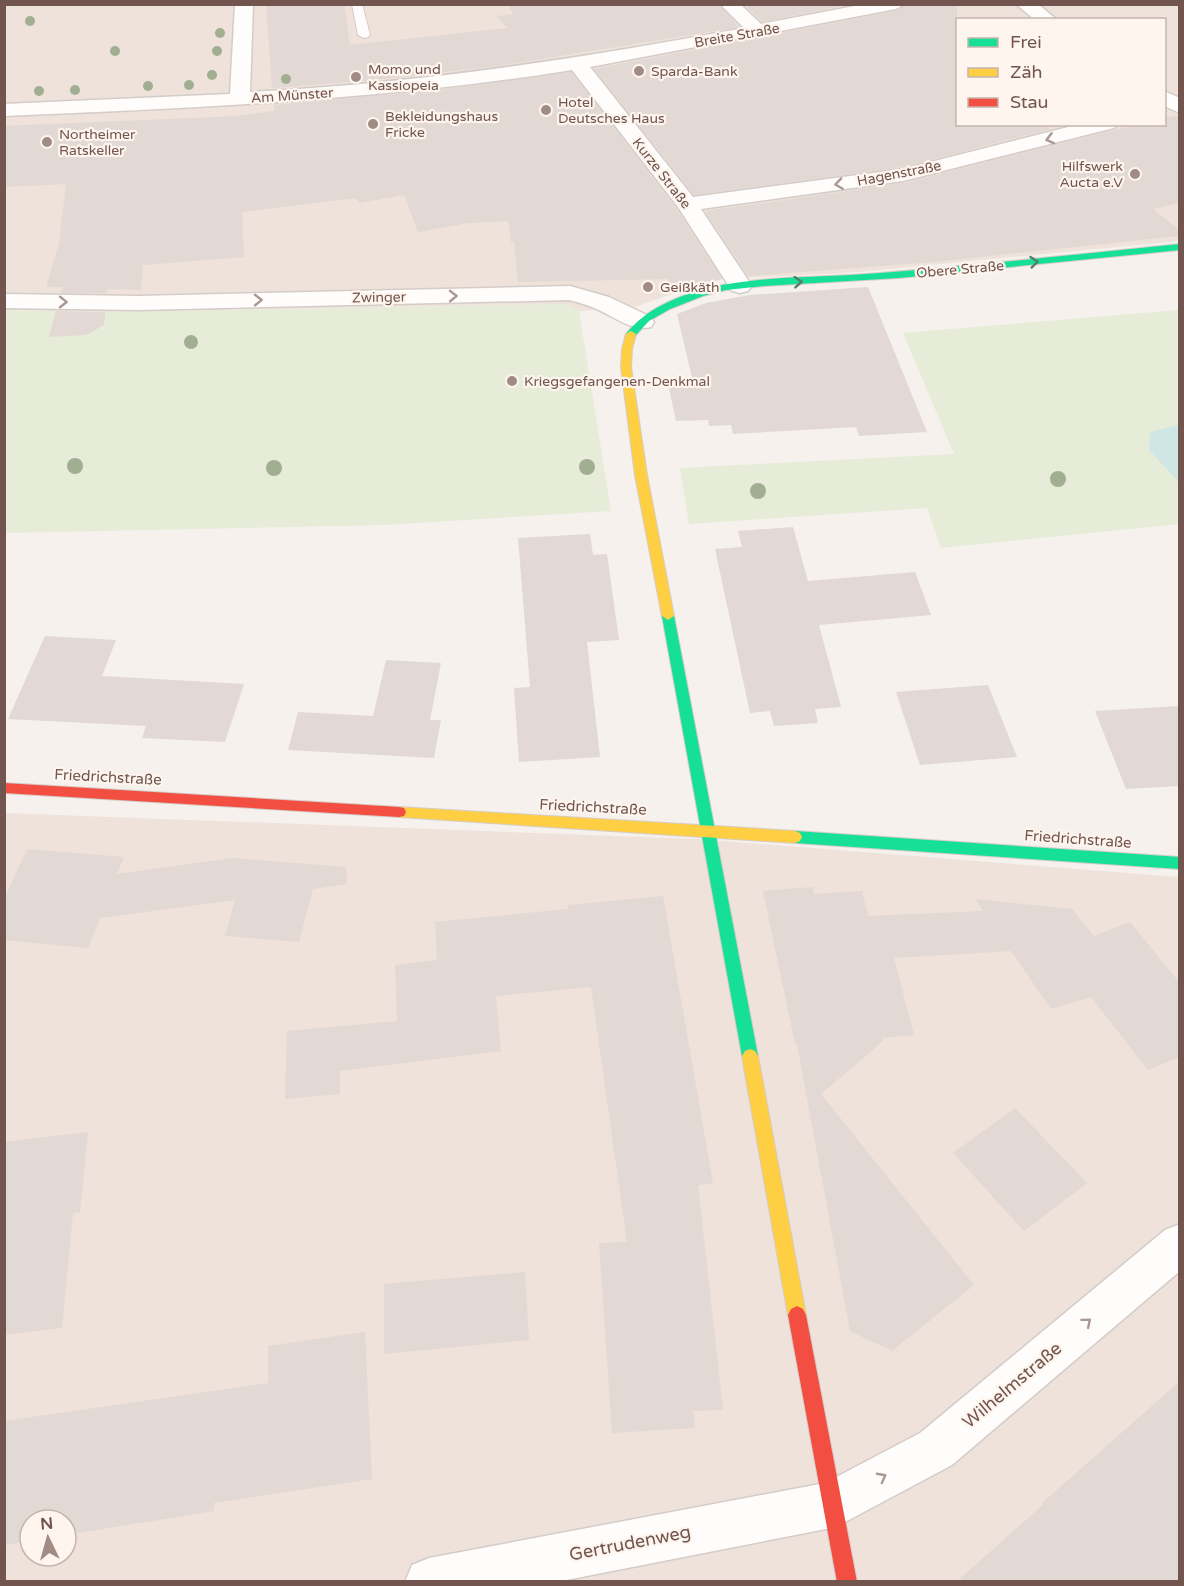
<svg xmlns="http://www.w3.org/2000/svg" width="1184" height="1586" viewBox="0 0 1184 1586" font-family="'Varela Round',sans-serif">
	<style>
		.residential { fill: #eee2da; fill-rule: evenodd }
		.green { fill: #e6ecd8 }
		.water { fill: #cfe6e5 }
		.building { fill: #e2d8d4 }
		.lines { fill: none; stroke-linecap: round; stroke-linejoin: round }
		.lane-casing { stroke: #d4ccc9; stroke-width: 2 }
		.street-casing { stroke: #d4ccc9; stroke-width: 3 }
		.fast-casing { stroke: #d6ccc8; stroke-width: 2 }
		.slow-casing { stroke: #d6ccc8; stroke-width: 2 }
		.jam-casing { stroke: #d6ccc8; stroke-width: 2 }
		.lane { fill: #fefdfc; fill-rule: evenodd }
		.street { fill: #fefdfc; fill-rule: evenodd }
		.fast { fill: #16e098; fill-rule: evenodd }
		.slow { fill: #ffcf43; fill-rule: evenodd }
		.jam { fill: #f24e42; fill-rule: evenodd }
		.tree { fill: #a2ae91 }
		.oneway { stroke: #aa9894 }
		.oneway2 { stroke: #567f64 }
		.poi-dot { fill: #a08c85; stroke: #fdf5ee; stroke-width: 2 }
		.labels { text-anchor: middle; stroke-width: 4.5; stroke-linejoin: round; paint-order: stroke }
		.far-street-label { font-size: 14px; fill: #72554e; stroke: #fdf5ee }
		.far-poi-label { font-size: 14px; fill: #72554e; stroke: #fdf5ee; text-anchor: start }
		.street-label { font-size: 15px; fill: #72554e; stroke: #fdf5ee }
		.near-street-label { font-size: 18px; fill: #72554e; stroke: #fdf5ee }
	</style>
	<rect width="100%" height="100%" fill="#f6f1ec"/>
	<g class="residential">
		<path d="M 4,5 L 1179,5 L 1179,241 L 858,272 L 711,280 L 635,307 L 579,311 L 567,304 L 101,312 L 5,310 ZM 958,20 L 1164,20 L 1164,124 L 958,124 Z"/>
		<path d="M 5,813 L 697,839 L 1179,877 L 1179,1581 L 5,1582 ZM 30,1520 L 66,1520 L 66,1556 L 30,1556 Z"/>
	</g>
	<g class="green">
		<path d="M 567,304 L 579,311 L 611,511 L 384,525 L 5,533 L 5,310 L 101,312 Z"/>
		<path d="M 1179,310 L 1179,524 L 941,548 L 927,508 L 689,524 L 680,468 L 954,454 L 903,333 Z"/>
	</g>
	<path class="water" d="M 1179,425 L 1180,425 L 1179,482 L 1149,450 L 1150,432 Z"/>
	<g class="building">
		<path d="M 266,4 L 344,4 L 350,45 L 507,28 L 497,16 L 513,14 L 508,4 L 718,4 L 739,27 L 498,66 L 374,80 L 272,88 Z"/>
		<path d="M 744,4 L 850,4 L 762,22 Z"/>
		<path d="M 907,4 L 957,4 L 957,124 L 1043,124 L 1050,129 L 903,167 L 694,195 L 594,69 L 896,11 Z"/>
		<path d="M 571,72 L 676,208 L 722,279 L 672,294 L 668,279 L 518,282 L 514,242 L 511,242 L 508,221 L 468,223 L 418,232 L 404,195 L 359,203 L 356,198 L 242,212 L 244,257 L 143,265 L 141,290 L 107,289 L 107,293 L 61,293 L 63,287 L 46,287 L 59,243 L 66,184 L 4,187 L 4,126 L 237,116 L 274,111 L 274,105 L 431,91 Z"/>
		<path d="M 1179,115 L 1179,203 L 1153,209 L 1179,230 L 1179,236 L 934,262 L 748,276 L 705,211 L 904,183 L 1140,124 L 1164,124 L 1164,118 Z"/>
		<path d="M 868,287 L 927,432 L 859,436 L 856,427 L 733,434 L 731,425 L 709,426 L 708,420 L 676,421 L 668,384 L 693,382 L 677,314 L 706,303 L 750,295 Z"/>
		<path d="M 56,311 L 105,312 L 104,325 L 86,335 L 49,337 Z"/>
		<path d="M 793,527 L 808,581 L 915,572 L 931,615 L 819,625 L 841,707 L 815,709 L 818,723 L 774,726 L 770,711 L 750,713 L 715,549 L 742,547 L 738,531 Z"/>
		<path d="M 590,534 L 593,555 L 607,554 L 619,640 L 587,642 L 600,757 L 519,762 L 514,688 L 530,687 L 518,538 Z"/>
		<path d="M 45,636 L 116,640 L 102,676 L 244,684 L 225,742 L 142,738 L 146,726 L 8,719 Z"/>
		<path d="M 386,660 L 441,663 L 430,720 L 441,720 L 434,758 L 288,750 L 298,712 L 373,716 Z"/>
		<path d="M 988,685 L 1017,757 L 920,765 L 896,692 Z"/>
		<path d="M 1179,706 L 1179,786 L 1126,789 L 1095,711 Z"/>
		<path d="M 27,849 L 124,857 L 117,874 L 232,858 L 346,867 L 347,884 L 313,889 L 299,942 L 225,936 L 235,900 L 100,918 L 88,948 L 4,940 L 4,899 Z"/>
		<path d="M 813,887 L 814,894 L 862,891 L 868,916 L 983,911 L 975,899 L 1072,909 L 1094,936 L 1130,922 L 1179,982 L 1179,1057 L 1148,1070 L 1091,997 L 1051,1009 L 1011,951 L 894,958 L 914,1035 L 882,1038 L 883,1041 L 821,1094 L 974,1285 L 892,1351 L 850,1331 L 797,1044 L 795,1044 L 763,891 Z"/>
		<path d="M 663,896 L 713,1183 L 698,1185 L 723,1410 L 693,1411 L 695,1428 L 612,1433 L 599,1243 L 627,1242 L 591,987 L 496,996 L 501,1051 L 340,1071 L 340,1094 L 285,1099 L 287,1031 L 397,1021 L 395,965 L 437,960 L 435,922 L 568,909 L 568,905 Z"/>
		<path d="M 1015,1108 L 1087,1183 L 1024,1231 L 953,1153 Z"/>
		<path d="M 88,1132 L 80,1212 L 73,1213 L 62,1328 L 4,1335 L 4,1142 Z"/>
		<path d="M 525,1272 L 529,1340 L 384,1354 L 384,1284 Z"/>
		<path d="M 365,1332 L 372,1479 L 214,1503 L 214,1511 L 66,1535 L 66,1520 L 30,1520 L 30,1541 L 4,1545 L 4,1421 L 268,1383 L 268,1346 Z"/>
		<path d="M 1179,1382 L 1179,1581 L 957,1581 L 1044,1504 L 1042,1503 Z"/>
	</g>
	<g class="lines">
		<defs>
			<path id="lane" d="M 352,4 L 362,4 L 370,35 L 368,37 L 364,38 L 358,35 Z"/>
			<g id="street">
				<path d="M 235,4 L 253,4 L 250,92 C 417,83 580,59 744,28 L 720,4 L 740,4 L 761,24 L 865,4 L 905,4 L 896,9 L 590,67 L 693,197 L 903,169 L 1080,124 L 1117,124 L 1114,128 L 903,181 L 701,209 L 752,286 L 748,291 L 740,293 L 732,291 L 678,207 L 572,70 C 384,100 195,108 4,116 L 4,104 L 230,94 Z"/>
				<path d="M 1016,4 L 1038,4 L 1057,20 L 1035,20 Z"/>
				<path d="M 1164,91 L 1180,98 L 1180,113 L 1164,106 Z"/>
				<path d="M 570,286 L 609,297 L 651,317 L 654,322 L 651,327 C 630,332 611,314 592,307 C 585,304 577,302 569,300 L 138,310 L 4,308 L 4,294 L 138,296 Z"/>
				<path d="M 1180,1224 L 1180,1271 L 952,1465 L 847,1521 L 831,1528 L 556,1582 L 405,1582 L 412,1565 L 429,1558 L 825,1483 L 920,1433 L 1165,1230 Z"/>
			</g>
			<g id="fast">
				<path d="M 1180,244 L 1180,250 L 899,278 L 764,286 L 726,290 L 703,296 L 670,309 L 649,321 L 635,336 L 627,336 L 626,334 C 645,309 678,296 708,288 C 764,275 823,278 880,273 C 980,265 1080,254 1180,244 Z"/>
				<path d="M 668,612 L 674,616 L 758,1056 L 755,1061 L 750,1063 L 745,1061 L 742,1056 L 662,616 Z"/>
				<path d="M 795,831 L 1180,857 L 1180,869 L 795,843 L 790,841 L 788,837 L 790,833 Z"/>
			</g>
			<g id="slow">
				<path d="M 631,331 L 636,334 L 632,349 L 631,367 L 647,475 L 674,616 L 668,620 L 662,616 L 635,475 L 621,367 L 622,349 L 626,334 Z"/>
				<path d="M 399,807 L 795,831 L 800,833 L 802,837 L 800,841 L 795,843 L 399,817 L 394,816 L 392,812 L 394,808 Z"/>
				<path d="M 750,1049 L 755,1051 L 758,1056 L 806,1315 L 803,1321 L 797,1324 L 791,1321 L 788,1315 L 742,1056 L 745,1051 Z"/>
			</g>
			<g id="jam">
				<path d="M 4,783 L 399,807 L 404,808 L 406,812 L 404,816 L 399,817 L 4,793 Z"/>
				<path d="M 797,1306 L 803,1309 L 806,1315 L 857,1582 L 837,1582 L 788,1315 L 791,1309 Z"/>
			</g>
		</defs>
		<use href="#lane" class="lane-casing"/>
		<use href="#street" class="street-casing"/>
		<use href="#fast" class="fast-casing"/>
		<use href="#slow" class="slow-casing"/>
		<use href="#jam" class="jam-casing"/>
		<use href="#lane" class="lane"/>
		<use href="#street" class="street"/>
		<use href="#fast" class="fast"/>
		<use href="#slow" class="slow"/>
		<use href="#jam" class="jam"/>
	</g>
	<g class="tree">
		<circle cx="30" cy="21" r="5"/>
		<circle cx="220" cy="33" r="5"/>
		<circle cx="115" cy="51" r="5"/>
		<circle cx="217" cy="51" r="5"/>
		<circle cx="212" cy="75" r="5"/>
		<circle cx="286" cy="79" r="5"/>
		<circle cx="189" cy="85" r="5"/>
		<circle cx="148" cy="86" r="5"/>
		<circle cx="75" cy="90" r="5"/>
		<circle cx="39" cy="91" r="5"/>
		<circle cx="191" cy="342" r="7"/>
		<circle cx="75" cy="466" r="8"/>
		<circle cx="587" cy="467" r="8"/>
		<circle cx="274" cy="468" r="8"/>
		<circle cx="1058" cy="479" r="8"/>
		<circle cx="758" cy="491" r="8"/>
	</g>
	<defs><path id="oneway-chevron" d="M-2-3.5L2.5 0L-2 3.5" fill="none" stroke-width="1.6" stroke-linecap="round" stroke-linejoin="round" transform="scale(1.5)"/></defs>
	<g class="oneway">
		<use href="#oneway-chevron" transform="translate(1050 139) rotate(166)"/>
		<use href="#oneway-chevron" transform="translate(839 184) rotate(172)"/>
		<use href="#oneway-chevron" transform="translate(453 296) rotate(-1)"/>
		<use href="#oneway-chevron" transform="translate(258 300) rotate(-1)"/>
		<use href="#oneway-chevron" transform="translate(63 302) rotate(1)"/>
		<use href="#oneway-chevron" transform="translate(1087 1322) rotate(-40)"/>
		<use href="#oneway-chevron" transform="translate(882 1477) rotate(-28)"/>
	</g>
	<g class="oneway2">
		<use href="#oneway-chevron" transform="translate(1034 262) rotate(-6)"/>
		<use href="#oneway-chevron" transform="translate(798 282) rotate(-4)"/>
	</g>
	<g class="poi-dot">
		<circle cx="639" cy="71" r="6"/>
		<circle cx="356" cy="77" r="6"/>
		<circle cx="546" cy="110" r="6"/>
		<circle cx="373" cy="124" r="6"/>
		<circle cx="47" cy="142" r="6"/>
		<circle cx="1135" cy="174" r="6"/>
		<circle cx="648" cy="287" r="6"/>
		<circle cx="512" cy="381" r="6"/>
	</g>
	<g class="labels">
		<g class="far-street-label">
			<text transform="translate(737 35) rotate(-10)" y="5">Breite Straße</text>
			<text transform="translate(292 95) rotate(-4)" y="5">Am Münster</text>
			<text transform="translate(662 173) rotate(52)" y="5">Kurze Straße</text>
			<text transform="translate(899 173) rotate(-11)" y="5">Hagenstraße</text>
			<text transform="translate(960 269) rotate(-5)" y="5">Obere Straße</text>
			<text transform="translate(379 297) rotate(-1)" y="5">Zwinger</text>
		</g>
		<g class="far-poi-label">
			<text x="368" y="74">Momo und<tspan x="368" dy="16">Kassiopeia</tspan></text>
			<text x="651" y="76">Sparda-Bank</text>
			<text x="558" y="107">Hotel<tspan x="558" dy="16">Deutsches Haus</tspan></text>
			<text x="385" y="121">Bekleidungshaus<tspan x="385" dy="16">Fricke</tspan></text>
			<text x="59" y="139">Northeimer<tspan x="59" dy="16">Ratskeller</tspan></text>
			<text x="1123" y="171" text-anchor="end">Hilfswerk<tspan x="1123" dy="16">Aucta e.V</tspan></text>
			<text x="660" y="292">Geißkäth</text>
			<text x="524" y="386">Kriegsgefangenen-Denkmal</text>
		</g>
		<g class="street-label">
			<text transform="translate(108 777) rotate(3)" y="5">Friedrichstraße</text>
			<text transform="translate(593 807) rotate(3)" y="5">Friedrichstraße</text>
			<text transform="translate(1078 839) rotate(4)" y="5">Friedrichstraße</text>
		</g>
		<g class="near-street-label">
			<text transform="translate(1012 1385) rotate(-40)" y="6">Wilhelmstraße</text>
			<text transform="translate(630 1543) rotate(-11)" y="6">Gertrudenweg</text>
		</g>
	</g>
	<rect width="1184" height="1586" fill="none" stroke="#72554e" stroke-width="12"/>
	<rect x="956" y="18" width="210" height="108" fill="#fdf5ee" stroke="#c5b5ae" stroke-width="1.5"/>
	<rect x="968" y="38" width="30" height="9" fill="#16e098" stroke="#c5b5ae" stroke-width="1.5"/>
	<text x="1010" y="48" font-size="18" fill="#72554e">Frei</text>
	<rect x="968" y="68" width="30" height="9" fill="#ffcf43" stroke="#c5b5ae" stroke-width="1.5"/>
	<text x="1010" y="78" font-size="18" fill="#72554e">Zäh</text>
	<rect x="968" y="98" width="30" height="9" fill="#f24e42" stroke="#c5b5ae" stroke-width="1.5"/>
	<text x="1010" y="108" font-size="18" fill="#72554e">Stau</text>
	<g transform="translate(48 1538) rotate(355)"><circle r="28" fill="#fdf5ee" stroke="#c5b5ae" stroke-width="1.5"/>
	<path d="M0-4.5L10 22L0 15L-10 22Z" fill="#a08c85"/>
	<text y="-9" font-size="16" font-weight="bold" text-anchor="middle" fill="#72554e">N</text>
	</g>
</svg>
